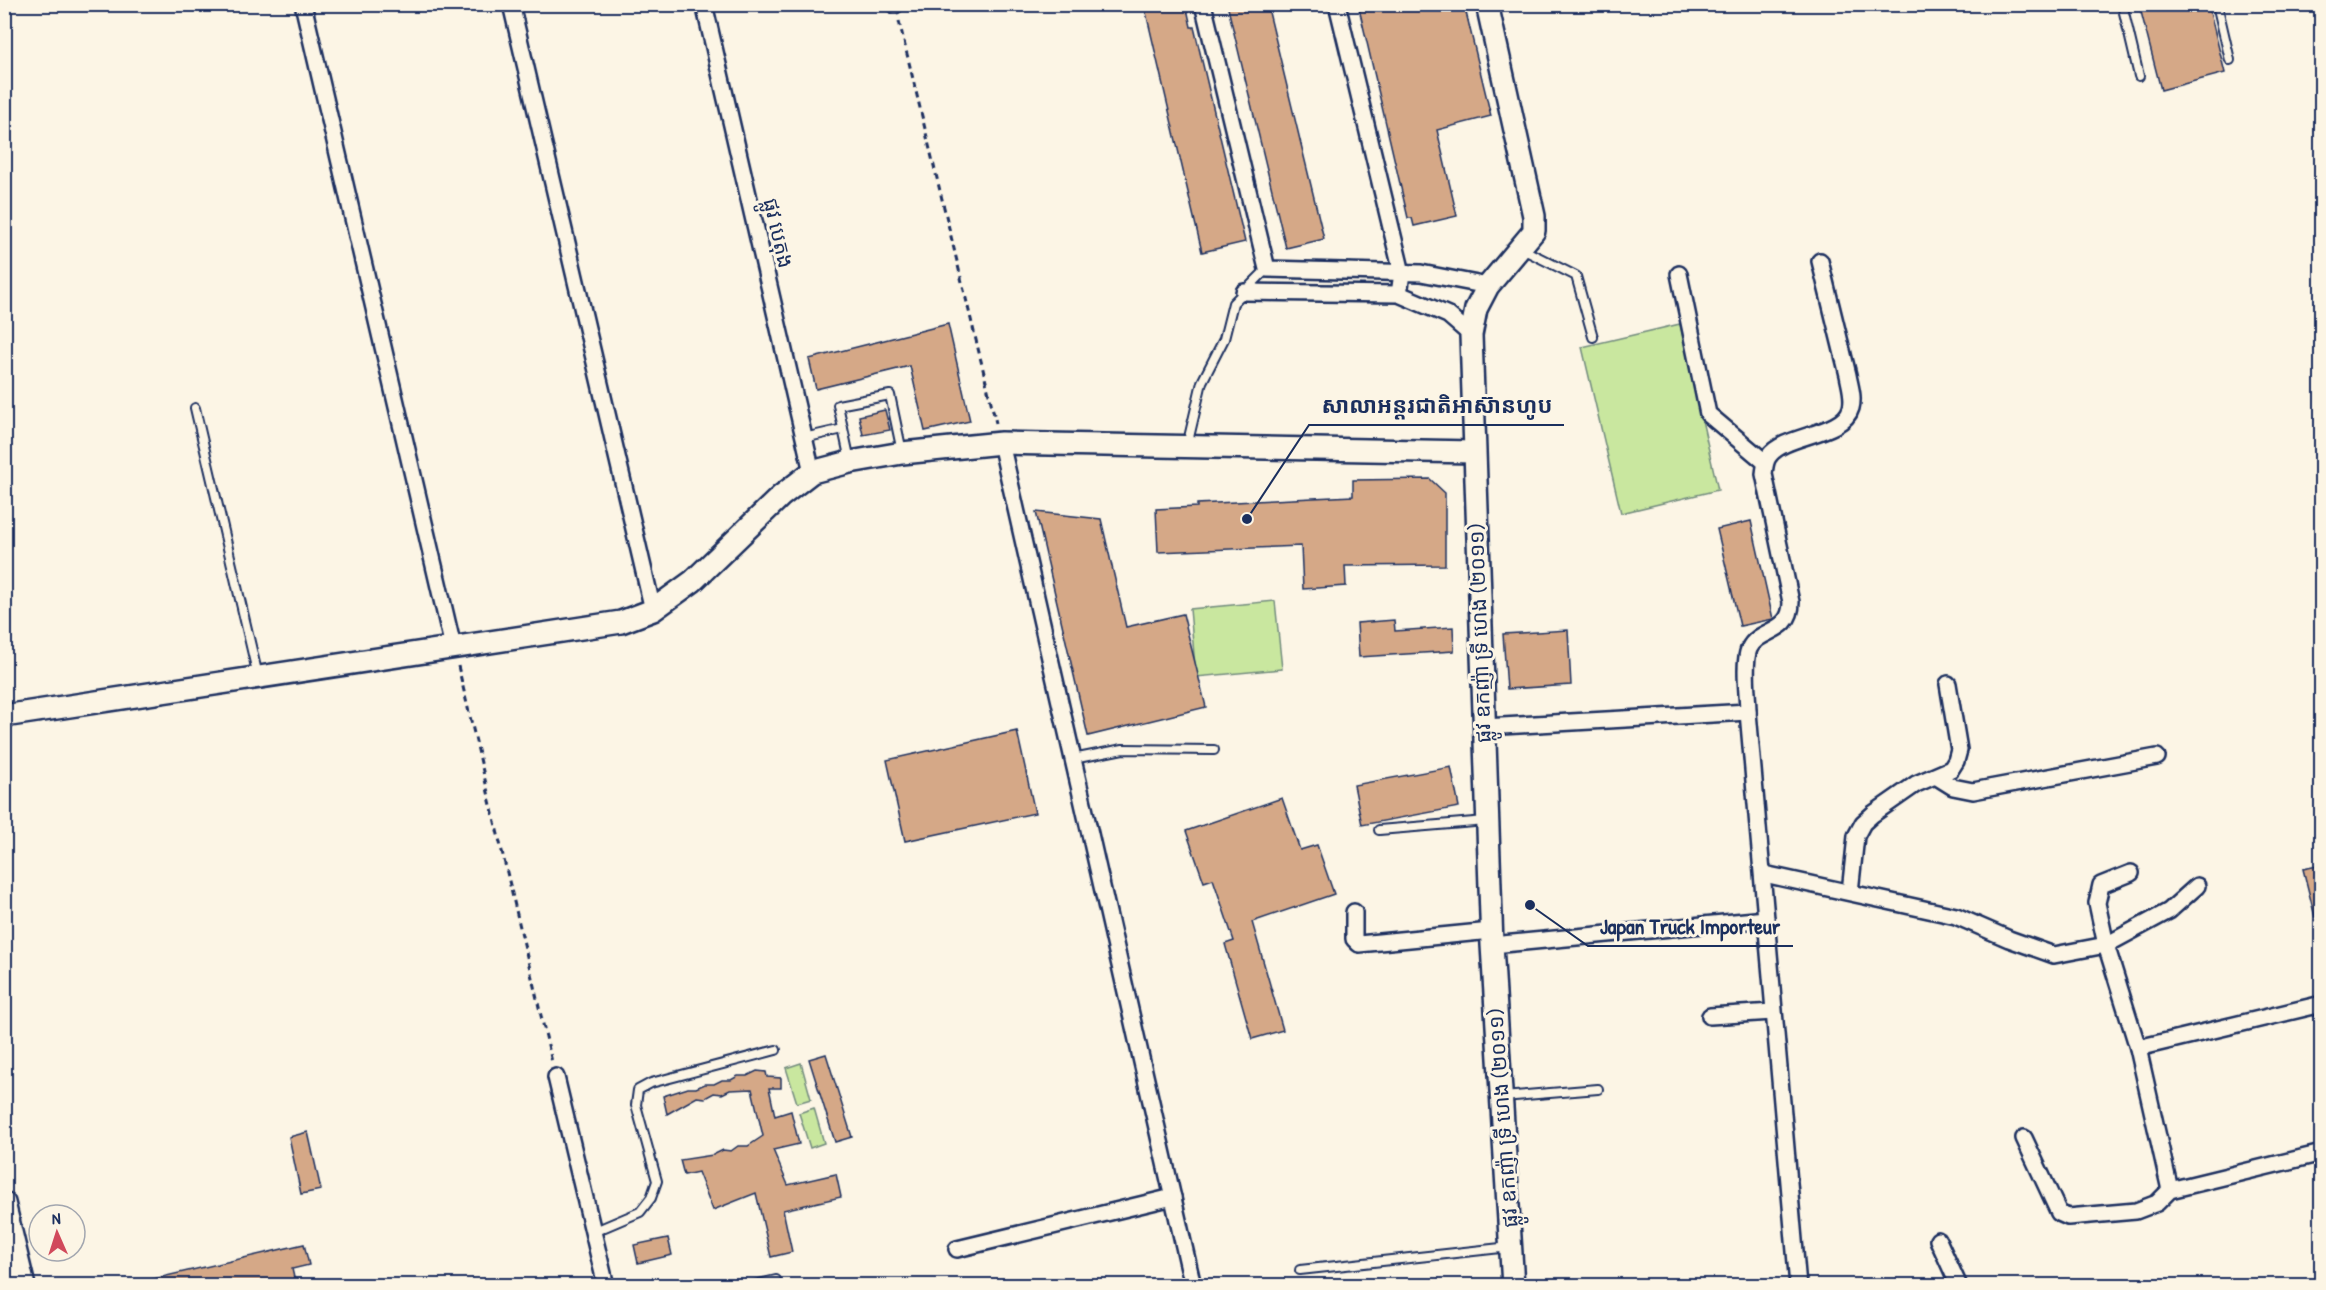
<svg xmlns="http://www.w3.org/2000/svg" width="2326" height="1290" viewBox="0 0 2326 1290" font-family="'Patrick Hand','Noto Sans Khmer',sans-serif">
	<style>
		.green { fill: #c9e79f; stroke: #728b7e; stroke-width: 1.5 }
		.building { fill: #d5a887; stroke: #1b2f5e; stroke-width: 1.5 }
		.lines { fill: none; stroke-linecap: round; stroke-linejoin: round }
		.lane-casing { stroke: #1b2f5e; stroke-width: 12 }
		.street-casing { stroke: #1b2f5e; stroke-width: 20 }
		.secondary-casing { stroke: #1b2f5e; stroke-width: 26 }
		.path { stroke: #1b2f5e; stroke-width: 3; stroke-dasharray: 6 4.5; stroke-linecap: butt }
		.lane { stroke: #fcf5e5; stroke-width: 8 }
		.street { stroke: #fcf5e5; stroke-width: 15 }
		.secondary { stroke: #fcf5e5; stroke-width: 21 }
		.labels { text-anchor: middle; stroke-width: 6; stroke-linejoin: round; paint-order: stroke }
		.street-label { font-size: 21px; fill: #1b2f5e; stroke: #fcf5e5 }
		.leader { fill: none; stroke: #1b2f5e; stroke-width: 2 }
		.callout-dot { fill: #1b2f5e; stroke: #fcf5e5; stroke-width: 2 }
		.callout-label { font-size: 22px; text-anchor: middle; font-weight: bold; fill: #1b2f5e; stroke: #fcf5e5; stroke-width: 6; stroke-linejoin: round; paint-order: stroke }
	</style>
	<rect width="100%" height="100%" fill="#fcf5e5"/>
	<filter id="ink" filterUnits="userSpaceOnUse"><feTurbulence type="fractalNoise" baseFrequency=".0167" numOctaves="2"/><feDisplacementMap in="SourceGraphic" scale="12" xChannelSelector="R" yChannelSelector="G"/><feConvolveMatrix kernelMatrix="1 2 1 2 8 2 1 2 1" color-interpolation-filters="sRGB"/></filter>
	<g filter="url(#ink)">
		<g class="green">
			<path d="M 1680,324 L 1718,490 L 1621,513 L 1582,347 Z"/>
			<path d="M 1275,601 L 1282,669 L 1196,677 L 1190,609 Z"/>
			<path d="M 801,1063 L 811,1099 L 797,1103 L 786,1068 Z"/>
			<path d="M 814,1108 L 824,1143 L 810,1148 L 799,1113 Z"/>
		</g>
		<g class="building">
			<path d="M 1144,4 L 1186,4 L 1191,27 L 1194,27 L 1245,242 L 1202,252 Z"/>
			<path d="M 1227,4 L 1267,4 L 1324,239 L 1286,248 Z"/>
			<path d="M 1358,4 L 1464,4 L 1491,116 L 1437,130 L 1457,216 L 1414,226 L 1412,218 L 1408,218 Z"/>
			<path d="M 2139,4 L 2208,4 L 2225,73 L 2161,90 Z"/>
			<path d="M 948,324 L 970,421 L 925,431 L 910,366 L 816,389 L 809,359 Z"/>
			<path d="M 885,410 L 890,430 L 863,435 L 859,416 Z"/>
			<path d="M 1430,479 L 1445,493 L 1445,565 L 1345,566 L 1346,586 L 1303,589 L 1301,546 L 1158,552 L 1156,509 L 1197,507 L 1197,504 L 1353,496 L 1353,480 Z"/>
			<path d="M 1036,512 L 1101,519 L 1126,627 L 1183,614 L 1206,707 L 1088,736 Z"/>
			<path d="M 1751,521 L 1773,619 L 1740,626 L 1717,529 Z"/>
			<path d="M 1394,620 L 1395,631 L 1453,627 L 1454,651 L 1359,657 L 1357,623 Z"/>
			<path d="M 1568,630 L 1571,685 L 1507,689 L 1503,634 Z"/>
			<path d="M 1017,731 L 1035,813 L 905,841 L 887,760 Z"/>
			<path d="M 1451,767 L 1459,807 L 1362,825 L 1354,785 Z"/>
			<path d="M 1282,798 L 1300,850 L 1317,845 L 1334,894 L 1252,922 L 1283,1030 L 1252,1039 L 1225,944 L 1234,941 L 1213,879 L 1204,882 L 1186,831 Z"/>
			<path d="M 2322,865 L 2322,920 L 2316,921 L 2303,869 Z"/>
			<path d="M 826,1054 L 852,1137 L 835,1142 L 809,1059 Z"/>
			<path d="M 757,1071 L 766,1072 L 767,1077 L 781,1078 L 781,1088 L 769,1088 L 775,1116 L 791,1111 L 799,1144 L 773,1150 L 788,1185 L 836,1174 L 841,1197 L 783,1210 L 792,1252 L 771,1257 L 756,1193 L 713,1210 L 698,1172 L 684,1175 L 680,1160 L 713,1155 L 723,1150 L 731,1151 L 738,1146 L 748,1146 L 763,1136 L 752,1089 L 730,1090 L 722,1094 L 714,1093 L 705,1098 L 697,1097 L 667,1114 L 663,1096 L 688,1088 L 696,1088 L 705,1084 L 714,1084 L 722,1080 L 731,1080 L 738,1076 L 747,1076 Z"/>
			<path d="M 308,1132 L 321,1190 L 301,1194 L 289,1137 Z"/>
			<path d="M 668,1238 L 672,1255 L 638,1263 L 634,1245 Z"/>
			<path d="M 304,1244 L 309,1265 L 292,1269 L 296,1286 L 150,1286 L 149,1280 Z"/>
		</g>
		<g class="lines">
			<defs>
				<g id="lane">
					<path d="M 2122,4 L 2139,76"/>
					<path d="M 2217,4 L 2230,60"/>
					<path d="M 1522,249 L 1576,276 L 1593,337"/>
					<path d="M 195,408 L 258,676"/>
					<path d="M 804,438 L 843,429"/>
					<path d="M 1187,446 L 1202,382 L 1224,339 L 1233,303 L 1267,269"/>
					<path d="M 850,461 L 838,405 L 890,395 L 902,452"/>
					<path d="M 1073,759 L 1123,749 L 1214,750"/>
					<path d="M 1379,830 L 1486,821"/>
					<path d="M 1503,1097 L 1598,1089"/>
					<path d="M 593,1232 L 640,1212 L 651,1198 L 657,1181 L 636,1105 L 638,1090 L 651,1083 L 776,1050"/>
					<path d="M 1300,1270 L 1510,1247"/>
					<path d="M 750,1286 L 776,1280"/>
				</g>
				<g id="street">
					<path d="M 303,4 L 453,647"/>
					<path d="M 511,4 L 653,610"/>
					<path d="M 704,4 L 812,472"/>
					<path d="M 895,4 L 895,5"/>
					<path d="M 1203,4 L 1267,269 L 1421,273 L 1488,286"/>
					<path d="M 1337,4 L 1402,273 L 1399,294"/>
					<path d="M 1679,274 L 1708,414 L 1765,462"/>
					<path d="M 1244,292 L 1399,294 L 1448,315 L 1471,335"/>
					<path d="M 1001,443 L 1193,1286"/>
					<path d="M 1484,727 L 1748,712"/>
					<path d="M 1937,777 L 1953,787 L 1973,791 L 2157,757"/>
					<path d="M 2131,873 L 2101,885 L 2097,903 L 2106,945 L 2138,1048 L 2170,1190"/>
					<path d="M 1764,874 L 1956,916 L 2009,939 L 2054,955 L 2106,945 L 2169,911 L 2197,886"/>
					<path d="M 1850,892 L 1856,836 L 1863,823 L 1873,814 L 1916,784 L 1951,769 L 1956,761 L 1959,750 L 1948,684"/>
					<path d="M 1354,912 L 1354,939 L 1359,944 L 1491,931"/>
					<path d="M 1492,945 L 1766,919"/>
					<path d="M 1710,1016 L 1773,1012"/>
					<path d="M 2138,1048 L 2322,1004"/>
					<path d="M 556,1077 L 606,1286"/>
					<path d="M 2024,1138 L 2059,1213 L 2068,1217 L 2136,1211 L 2157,1203 L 2170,1190 L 2322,1153"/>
					<path d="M 1938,1240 L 1959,1286"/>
					<path d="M 957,1249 L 1173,1197"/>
					<path d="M 1798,1286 L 1748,712 C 1748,696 1743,664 1749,649 C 1759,627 1791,635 1791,602 L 1764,474 C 1765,467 1765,461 1769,456 C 1784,434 1843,436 1851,408 C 1854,397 1850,386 1848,375 L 1820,261"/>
				</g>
				<g id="secondary">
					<path d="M 1487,4 L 1534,216 L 1534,231 L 1488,286 L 1476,309 L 1471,335 L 1492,945 L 1513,1286"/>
					<path d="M 4,716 L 621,622 L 653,610 L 693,581 L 781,496 L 812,472 L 850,462 L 902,453 L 1001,443 L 1474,452"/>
					<path d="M 4,1203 L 24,1286"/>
				</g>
			</defs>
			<use href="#lane" class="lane-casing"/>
			<use href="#street" class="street-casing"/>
			<use href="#secondary" class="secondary-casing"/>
			<g class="path">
				<path d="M 899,21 L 996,423"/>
				<path d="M 458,666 L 552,1062"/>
			</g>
			<use href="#lane" class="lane"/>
			<use href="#street" class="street"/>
			<use href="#secondary" class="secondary"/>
		</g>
	</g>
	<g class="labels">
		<g class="street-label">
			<text transform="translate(778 233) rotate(77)" y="7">ផ្លូវ បេតុង</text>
			<text transform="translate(1480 633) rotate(-92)" y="7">ផ្លូវ ឧកញ៉ា ទ្រី ហេង (២០១១)</text>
			<text transform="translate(1503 1118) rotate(-94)" y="7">ផ្លូវ ឧកញ៉ា ទ្រី ហេង (២០១១)</text>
		</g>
	</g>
	<path class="leader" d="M1247 519L1309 425H1564M1530 905L1588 946H1793"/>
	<g class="callout-dot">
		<circle cx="1247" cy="519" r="6"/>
		<circle cx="1530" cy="905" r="6"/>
	</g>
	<g class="callout-label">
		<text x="1437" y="413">សាលាអន្ដរជាតិអាស៊ានហូប</text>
		<text x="1690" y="934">Japan Truck Importeur</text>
	</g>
	<rect width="2326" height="1290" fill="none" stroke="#fcf5e5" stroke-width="24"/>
	<rect x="12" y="12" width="2302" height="1266" fill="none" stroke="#1b2f5e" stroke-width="2" filter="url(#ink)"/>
	<g transform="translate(57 1233) rotate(357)"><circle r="28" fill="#fcf5e5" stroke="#a2a6af" stroke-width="1.5"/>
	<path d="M0-4.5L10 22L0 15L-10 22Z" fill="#d1495b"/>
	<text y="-9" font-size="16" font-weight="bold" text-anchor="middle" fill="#1b2f5e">N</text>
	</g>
</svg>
